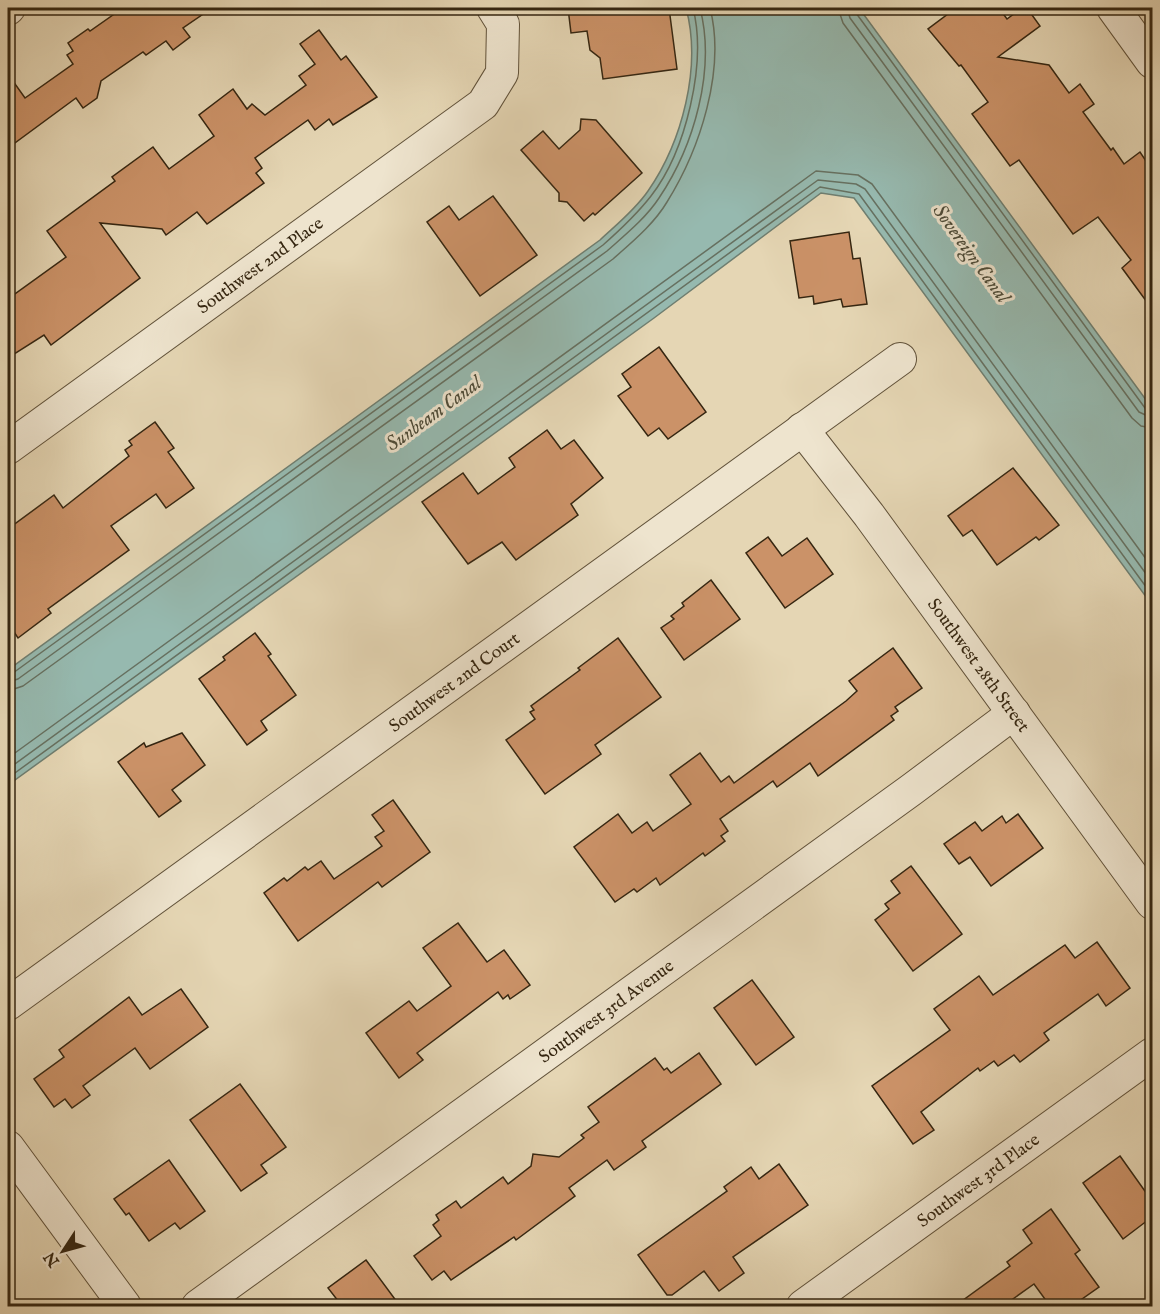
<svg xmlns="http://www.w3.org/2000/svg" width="1160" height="1314" viewBox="0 0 1160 1314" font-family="'IM FELL English',serif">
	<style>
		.water { fill: #96b9af; stroke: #6f7e70; stroke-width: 1.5 }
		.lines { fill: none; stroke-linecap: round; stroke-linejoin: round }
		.shore { stroke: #667060; stroke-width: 1.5 }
		.building { fill: #cb9268; stroke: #352611; stroke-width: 1.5 }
		.minor-casing { stroke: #61523a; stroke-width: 34 }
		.minor { stroke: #eee4ce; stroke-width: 32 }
		.labels { text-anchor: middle; stroke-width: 6; stroke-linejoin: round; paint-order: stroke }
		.street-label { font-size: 18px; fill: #352611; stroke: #eee4ce }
		.water-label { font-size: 20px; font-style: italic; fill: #4d4b38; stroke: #eee4ce }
	</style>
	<rect width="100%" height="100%" fill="#e5d6b4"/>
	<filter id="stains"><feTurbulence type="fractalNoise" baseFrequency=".00333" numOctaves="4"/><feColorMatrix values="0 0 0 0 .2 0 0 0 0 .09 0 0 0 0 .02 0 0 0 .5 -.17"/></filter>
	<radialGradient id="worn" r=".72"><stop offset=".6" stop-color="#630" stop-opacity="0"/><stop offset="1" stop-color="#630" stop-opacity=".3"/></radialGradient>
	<path class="water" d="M 686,8 L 859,8 L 1152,408 L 1152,605 L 854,198 L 821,193 L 654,318 L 8,785 L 8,670 L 600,240 C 616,225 635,210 648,191 C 682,142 702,67 686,8 Z"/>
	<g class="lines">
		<g class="shore">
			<path d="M 838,8 L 843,23 L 1132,418 L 1141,426 L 1152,428"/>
			<path d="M 847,8 L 850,18 L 1139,412 L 1152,418"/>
			<path d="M 855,8 L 856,13 L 1145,408 L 1152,411"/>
			<path d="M 8,674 L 13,673 L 603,245 C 620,230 637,214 651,196 C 686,151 707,63 693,8"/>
			<path d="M 8,682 L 18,679 L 607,251 C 625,235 646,218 659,198 C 694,146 716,70 700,8"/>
			<path d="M 8,691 L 23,686 L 613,259 C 632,242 654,224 667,202 C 700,149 726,70 710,8"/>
			<path d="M 8,758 L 816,171 L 858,175 L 872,184 L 1152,567"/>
			<path d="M 8,769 L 818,180 L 856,184 L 865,189 L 1152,582"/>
			<path d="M 8,778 L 820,187 L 859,194 L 1152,595"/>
		</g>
	</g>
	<g class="building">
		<path d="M 123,8 L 212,8 L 183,28 L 190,37 L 173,50 L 166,41 L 146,55 L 143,52 L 101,81 L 97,98 L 83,108 L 76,98 L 8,148 L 8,74 L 25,98 L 73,64 L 67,55 L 73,51 L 68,43 L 88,29 L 90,31 Z"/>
		<path d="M 568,8 L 669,8 L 677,69 L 603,79 L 600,58 L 590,50 L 587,31 L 571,33 Z"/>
		<path d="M 956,8 L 999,8 L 1007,19 L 1022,8 L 1027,8 L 1040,26 L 998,57 L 1049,65 L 1069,93 L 1080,84 L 1094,104 L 1083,112 L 1111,150 L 1113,148 L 1124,164 L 1140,152 L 1152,170 L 1152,309 L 1122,268 L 1131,260 L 1098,217 L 1073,234 L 1019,160 L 1010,166 L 972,114 L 988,102 L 961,65 L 959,66 L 928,29 Z"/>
		<path d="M 319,30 L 341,60 L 346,56 L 377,97 L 333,125 L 329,119 L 315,130 L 308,120 L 255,158 L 262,168 L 256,173 L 264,183 L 207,224 L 197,212 L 166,235 L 162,229 L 100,223 L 140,278 L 51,345 L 44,335 L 8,358 L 8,299 L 66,257 L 47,231 L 115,181 L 112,177 L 153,147 L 169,169 L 214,136 L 199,115 L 233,89 L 247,109 L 252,104 L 265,115 L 306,85 L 299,76 L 315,64 L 300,44 Z"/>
		<path d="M 581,119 L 596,120 L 642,173 L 595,215 L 593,213 L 584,221 L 567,202 L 559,201 L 559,193 L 521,150 L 543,131 L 559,149 L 580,130 Z"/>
		<path d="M 493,196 L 537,255 L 480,296 L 427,222 L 449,206 L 459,220 Z"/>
		<path d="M 849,232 L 853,259 L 860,258 L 867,304 L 843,307 L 841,299 L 814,304 L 813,296 L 799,298 L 790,241 Z"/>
		<path d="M 659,347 L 706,412 L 668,439 L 659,428 L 648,436 L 618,396 L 631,387 L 622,374 Z"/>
		<path d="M 155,422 L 174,448 L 168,452 L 194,488 L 166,508 L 156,494 L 111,526 L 129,550 L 48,609 L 51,613 L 18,638 L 8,623 L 8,529 L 54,495 L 63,508 L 129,456 L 125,450 L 132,445 L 129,441 Z"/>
		<path d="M 547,430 L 561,449 L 574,440 L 603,478 L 571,504 L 578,515 L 516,560 L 502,542 L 468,564 L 422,502 L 463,473 L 478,494 L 515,467 L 509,458 Z"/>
		<path d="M 1013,468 L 1059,525 L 1039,540 L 1036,537 L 997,565 L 972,530 L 963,536 L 948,516 Z"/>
		<path d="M 768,537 L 782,556 L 807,538 L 833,574 L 785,608 L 746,553 Z"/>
		<path d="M 711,580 L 740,619 L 684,660 L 661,628 L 674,619 L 671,616 L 684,606 L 682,603 Z"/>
		<path d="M 255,633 L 271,654 L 268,656 L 296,695 L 261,721 L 267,730 L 247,745 L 199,679 L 225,660 L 223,657 Z"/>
		<path d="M 618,638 L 661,697 L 595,745 L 601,754 L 545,794 L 506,740 L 535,719 L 530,712 L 534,710 L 531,706 L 580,670 L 578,668 Z"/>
		<path d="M 893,648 L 922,688 L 895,707 L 898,711 L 891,716 L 894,720 L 818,776 L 810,763 L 777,787 L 773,781 L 720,819 L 728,831 L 721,836 L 725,841 L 705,856 L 703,853 L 660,885 L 656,878 L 637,892 L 634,889 L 615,902 L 574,847 L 618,814 L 632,833 L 647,822 L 653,831 L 691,804 L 670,775 L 700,753 L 721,782 L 729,776 L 734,783 L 846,701 L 857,691 L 849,681 Z"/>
		<path d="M 182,733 L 205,765 L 172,790 L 181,801 L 159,817 L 118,762 L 144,743 L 146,747 Z"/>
		<path d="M 393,800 L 430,852 L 382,887 L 378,882 L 298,941 L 264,893 L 284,878 L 287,881 L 305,867 L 308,870 L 321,861 L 334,879 L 382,846 L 375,837 L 384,831 L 372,815 Z"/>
		<path d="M 1018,814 L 1043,848 L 991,886 L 970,857 L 959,864 L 944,844 L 975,822 L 982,831 L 1002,816 L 1006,823 Z"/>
		<path d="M 911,866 L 962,934 L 913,971 L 875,920 L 889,909 L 885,904 L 900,893 L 891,881 Z"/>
		<path d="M 458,923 L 487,962 L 504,950 L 530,985 L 510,999 L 508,995 L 503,999 L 498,992 L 417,1053 L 423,1060 L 399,1078 L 366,1033 L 409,1001 L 417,1011 L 451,986 L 423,948 Z"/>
		<path d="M 1097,942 L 1130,988 L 1106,1006 L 1098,994 L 1044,1033 L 1049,1040 L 1020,1062 L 1014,1055 L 998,1066 L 994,1061 L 980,1071 L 978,1068 L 921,1112 L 934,1130 L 913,1144 L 872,1086 L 950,1030 L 934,1009 L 979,976 L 993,995 L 1065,945 L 1075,958 Z"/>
		<path d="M 752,980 L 794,1037 L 756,1065 L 714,1008 Z"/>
		<path d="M 181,989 L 208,1027 L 150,1069 L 135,1048 L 83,1086 L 90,1095 L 72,1108 L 65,1099 L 54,1107 L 34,1079 L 64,1057 L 59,1050 L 129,997 L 142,1015 Z"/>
		<path d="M 699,1053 L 721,1084 L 642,1141 L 646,1147 L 614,1170 L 607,1160 L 569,1188 L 575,1196 L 516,1240 L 514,1237 L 451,1280 L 444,1271 L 432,1280 L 414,1256 L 441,1236 L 433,1225 L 439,1220 L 436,1215 L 456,1201 L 461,1208 L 503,1177 L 508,1184 L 531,1166 L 533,1154 L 559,1157 L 584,1138 L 581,1135 L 599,1122 L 588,1107 L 655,1058 L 664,1070 L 667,1068 L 671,1073 Z"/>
		<path d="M 240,1084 L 286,1147 L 261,1165 L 267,1173 L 241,1191 L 190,1120 Z"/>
		<path d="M 1120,1156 L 1152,1201 L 1152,1217 L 1123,1239 L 1083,1183 Z"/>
		<path d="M 169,1160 L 205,1211 L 180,1229 L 175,1223 L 149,1241 L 129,1213 L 126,1215 L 114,1199 Z"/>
		<path d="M 779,1164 L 808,1205 L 733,1257 L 744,1273 L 719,1291 L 704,1271 L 672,1295 L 667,1295 L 638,1255 L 727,1191 L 724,1187 L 751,1167 L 759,1179 Z"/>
		<path d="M 1051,1209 L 1080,1250 L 1075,1254 L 1099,1287 L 1072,1306 L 1050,1306 L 1034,1284 L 1003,1306 L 955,1306 L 1010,1266 L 1007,1262 L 1032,1243 L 1023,1230 Z"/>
		<path d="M 366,1260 L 400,1306 L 342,1306 L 328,1288 Z"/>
	</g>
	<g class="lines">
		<defs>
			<g id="minor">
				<path d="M 1113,8 L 1152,62"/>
				<path d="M 8,9 L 9,8"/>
				<path d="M 802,429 L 869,515 L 1152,903"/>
				<path d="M 8,448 L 483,104 L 502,73 L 503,24 L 493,8"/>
				<path d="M 8,1004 L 900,359"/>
				<path d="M 8,1147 L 125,1306"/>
				<path d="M 198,1306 L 911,790 L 1014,713"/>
				<path d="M 803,1306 L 1152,1054"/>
			</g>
		</defs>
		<use href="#minor" class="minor-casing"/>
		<use href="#minor" class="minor"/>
	</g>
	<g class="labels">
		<g class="street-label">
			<text transform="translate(260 265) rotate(-36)" y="6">Southwest 2nd Place</text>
			<text transform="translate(979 665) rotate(54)" y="6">Southwest 28th Street</text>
			<text transform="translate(454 682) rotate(-36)" y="6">Southwest 2nd Court</text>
			<text transform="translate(606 1011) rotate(-36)" y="6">Southwest 3rd Avenue</text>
			<text transform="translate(978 1180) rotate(-36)" y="6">Southwest 3rd Place</text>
		</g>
		<g class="water-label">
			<text transform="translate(972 253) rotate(54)" y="7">Sovereign Canal</text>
			<text transform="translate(433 413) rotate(-36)" y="7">Sunbeam Canal</text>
		</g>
	</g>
	<rect width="1160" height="1314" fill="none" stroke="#e5d6b4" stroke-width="30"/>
	<rect x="9" y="9" width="1142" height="1296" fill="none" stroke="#352611" stroke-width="3"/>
	<rect x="15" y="15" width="1130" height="1284" fill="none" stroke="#352611" stroke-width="1.5"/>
	<g transform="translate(63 1251) rotate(234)" stroke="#eee4ce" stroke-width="4.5" paint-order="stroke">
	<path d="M0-4.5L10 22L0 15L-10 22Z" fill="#352611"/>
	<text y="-9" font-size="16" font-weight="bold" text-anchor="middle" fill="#352611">N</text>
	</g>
	<rect width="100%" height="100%" filter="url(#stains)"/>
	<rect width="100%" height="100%" fill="url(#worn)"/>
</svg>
